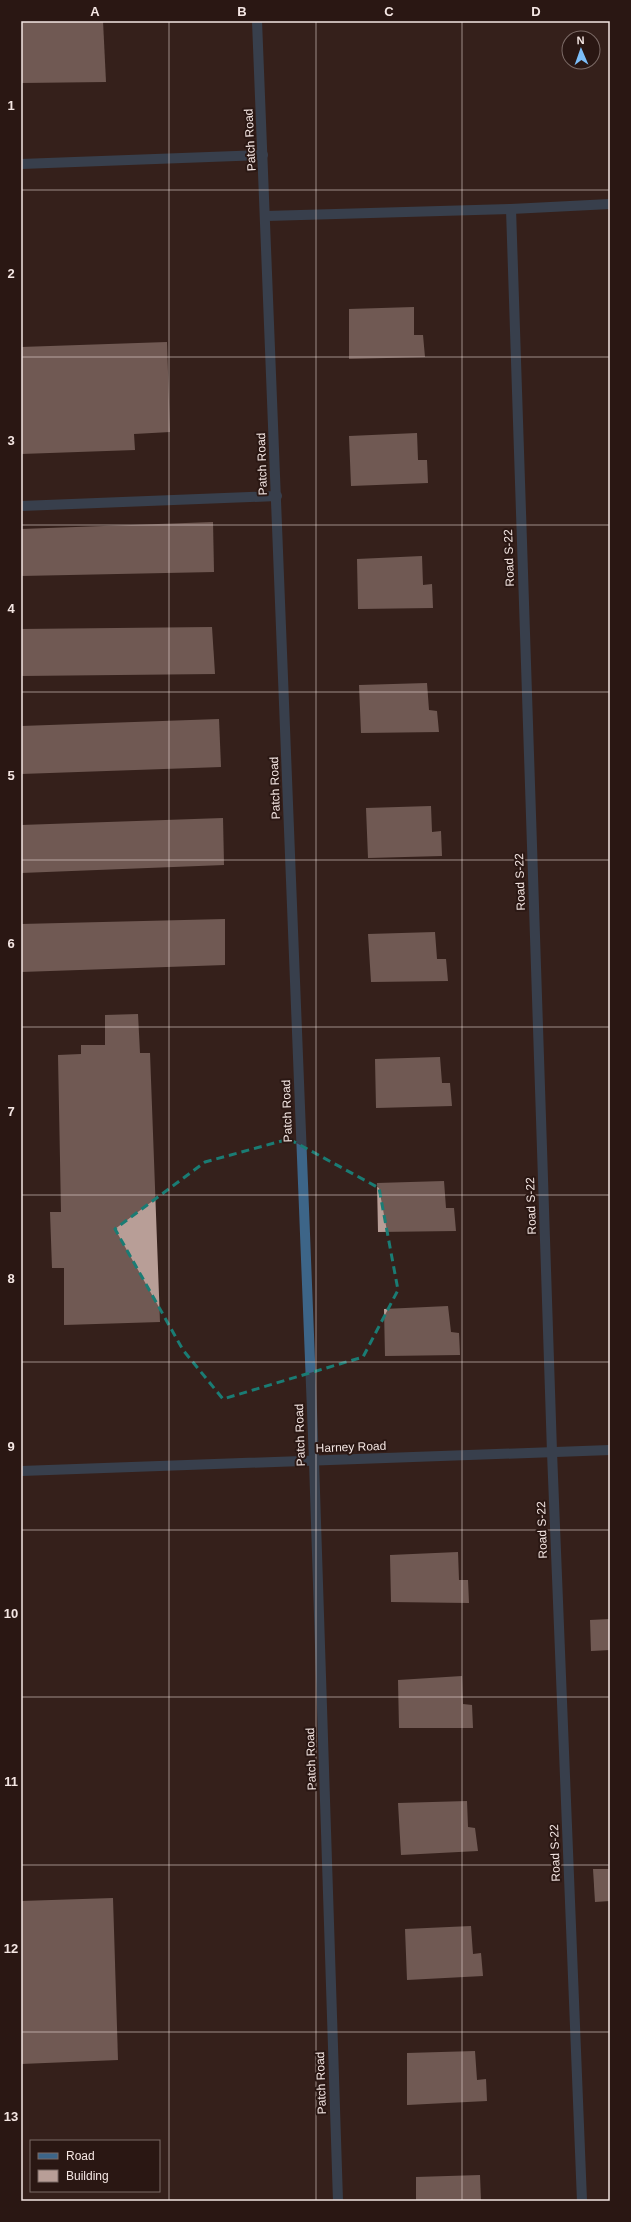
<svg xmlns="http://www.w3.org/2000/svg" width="631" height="2222" viewBox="0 0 631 2222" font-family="Arial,sans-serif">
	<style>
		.building { fill: #b89e97 }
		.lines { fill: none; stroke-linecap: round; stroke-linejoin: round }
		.lane { stroke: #3d6588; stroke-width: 10 }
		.street { stroke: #3d6588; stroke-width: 10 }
		.marked { fill: none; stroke: #1a7c74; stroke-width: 3; stroke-dasharray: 8 5; stroke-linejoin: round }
		.grid { fill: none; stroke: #f4e6e3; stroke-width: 1; stroke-opacity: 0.55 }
		.labels { text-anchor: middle; stroke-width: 4; stroke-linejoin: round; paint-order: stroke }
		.street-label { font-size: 12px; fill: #f4e6e3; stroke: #2a1713 }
		.neatline { fill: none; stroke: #f4e6e3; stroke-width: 1.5 }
		.grid-label { font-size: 13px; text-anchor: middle; font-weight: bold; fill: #f4e6e3 }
	</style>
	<rect width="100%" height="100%" fill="#35211c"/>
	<g class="building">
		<path d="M 21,21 L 103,21 L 106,82 L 21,83 Z"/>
		<path d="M 414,307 L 414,335 L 423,335 L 425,357 L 349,359 L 349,309 Z"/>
		<path d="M 167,342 L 170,432 L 134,434 L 135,450 L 21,454 L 21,347 Z"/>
		<path d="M 417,433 L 418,460 L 427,460 L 428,483 L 351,486 L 349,436 Z"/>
		<path d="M 213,522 L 214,572 L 21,576 L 21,529 Z"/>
		<path d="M 422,556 L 423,585 L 432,584 L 433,608 L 358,609 L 357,559 Z"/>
		<path d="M 212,627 L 215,674 L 21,676 L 21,629 Z"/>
		<path d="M 427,683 L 429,710 L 437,711 L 439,732 L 361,733 L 359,685 Z"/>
		<path d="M 219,719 L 221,767 L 21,774 L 21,726 Z"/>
		<path d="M 431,806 L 432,832 L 441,831 L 442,856 L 368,858 L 366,808 Z"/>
		<path d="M 223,818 L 224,865 L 21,873 L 21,825 Z"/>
		<path d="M 225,919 L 225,965 L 21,972 L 21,924 Z"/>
		<path d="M 435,932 L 437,959 L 446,959 L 448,981 L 371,982 L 368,934 Z"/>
		<path d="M 138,1014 L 140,1053 L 150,1053 L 160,1322 L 64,1325 L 64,1268 L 52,1268 L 50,1212 L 61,1212 L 58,1055 L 81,1054 L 81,1045 L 105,1045 L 105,1015 Z"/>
		<path d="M 440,1057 L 442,1083 L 450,1083 L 452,1106 L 376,1108 L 375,1059 Z"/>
		<path d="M 444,1181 L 446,1208 L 454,1208 L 456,1231 L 378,1232 L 377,1183 Z"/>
		<path d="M 448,1306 L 451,1332 L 459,1333 L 460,1355 L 385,1356 L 384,1309 Z"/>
		<path d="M 458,1552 L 459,1580 L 468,1580 L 469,1603 L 391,1602 L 390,1555 Z"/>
		<path d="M 610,1619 L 610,1650 L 591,1651 L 590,1620 Z"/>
		<path d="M 462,1676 L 463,1704 L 472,1705 L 473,1728 L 399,1728 L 398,1680 Z"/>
		<path d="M 467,1801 L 468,1827 L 475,1828 L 478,1851 L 401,1855 L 398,1803 Z"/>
		<path d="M 593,1869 L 610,1869 L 610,1901 L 595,1902 Z"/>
		<path d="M 113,1898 L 118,2060 L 21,2064 L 21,1901 Z"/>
		<path d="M 471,1926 L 473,1954 L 481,1953 L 483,1976 L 407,1980 L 405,1929 Z"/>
		<path d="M 475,2051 L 477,2080 L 486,2079 L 487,2101 L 407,2105 L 407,2053 Z"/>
		<path d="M 480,2175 L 481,2201 L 416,2201 L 416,2177 Z"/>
	</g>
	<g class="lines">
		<g class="lane">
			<path d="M 511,209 L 552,1452 L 582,2201"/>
			<path d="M 21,506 L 277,496"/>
		</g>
		<g class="street">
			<path d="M 257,21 L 314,1461 L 338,2201"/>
			<path d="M 21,164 L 263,155"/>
			<path d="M 266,216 L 511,209 L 610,204"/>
			<path d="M 21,1471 L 610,1450"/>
		</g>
	</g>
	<path d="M0 0H631V2222H0ZM 289,1139 L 379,1188 L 398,1290 L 363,1357 L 223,1399 L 183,1350 L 115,1229 L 205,1162 Z" fill="#35211c" fill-opacity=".55" fill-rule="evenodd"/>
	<path class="marked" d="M 289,1139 L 379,1188 L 398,1290 L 363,1357 L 223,1399 L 183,1350 L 115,1229 L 205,1162 Z"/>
	<path class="grid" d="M 169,21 L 169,2201M 316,21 L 316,2201M 462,21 L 462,2201M 21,190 L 610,190M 21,357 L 610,357M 21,525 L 610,525M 21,692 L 610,692M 21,860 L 610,860M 21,1027 L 610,1027M 21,1195 L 610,1195M 21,1362 L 610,1362M 21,1530 L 610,1530M 21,1697 L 610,1697M 21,1865 L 610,1865M 21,2032 L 610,2032"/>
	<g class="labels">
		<g class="street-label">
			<text transform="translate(250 140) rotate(-93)" y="4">Patch Road</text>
			<text transform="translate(262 464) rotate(-92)" y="4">Patch Road</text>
			<text transform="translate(509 558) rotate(-92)" y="4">Road S-22</text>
			<text transform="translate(275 788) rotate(-92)" y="4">Patch Road</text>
			<text transform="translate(520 882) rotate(-92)" y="4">Road S-22</text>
			<text transform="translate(287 1111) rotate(-92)" y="4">Patch Road</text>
			<text transform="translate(531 1206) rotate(-92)" y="4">Road S-22</text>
			<text transform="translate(300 1435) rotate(-92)" y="4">Patch Road</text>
			<text transform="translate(351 1447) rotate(-2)" y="4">Harney Road</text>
			<text transform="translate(542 1530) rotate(-92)" y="4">Road S-22</text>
			<text transform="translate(311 1759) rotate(-92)" y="4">Patch Road</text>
			<text transform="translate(555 1853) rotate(-92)" y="4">Road S-22</text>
			<text transform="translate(321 2083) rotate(-92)" y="4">Patch Road</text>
		</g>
	</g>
	<rect width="631" height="2222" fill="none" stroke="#2a1713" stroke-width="44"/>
	<rect x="30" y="2140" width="130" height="52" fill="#2a1713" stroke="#7b6a66"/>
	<rect x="38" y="2153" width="20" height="6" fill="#3d6588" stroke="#7b6a66"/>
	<text x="66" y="2160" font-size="12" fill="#f4e6e3">Road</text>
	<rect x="38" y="2170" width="20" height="12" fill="#b89e97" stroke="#7b6a66"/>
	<text x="66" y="2180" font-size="12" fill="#f4e6e3">Building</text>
	<g transform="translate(581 50) rotate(358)"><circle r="19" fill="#2a1713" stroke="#7b6a66"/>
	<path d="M0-3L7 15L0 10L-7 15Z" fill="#7cbef9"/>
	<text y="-6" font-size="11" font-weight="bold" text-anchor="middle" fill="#f4e6e3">N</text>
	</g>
	<rect x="22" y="22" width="587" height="2178" class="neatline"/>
	<g class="grid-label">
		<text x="95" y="16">A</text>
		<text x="242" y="16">B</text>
		<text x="389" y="16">C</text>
		<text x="536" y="16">D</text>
		<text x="11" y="110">1</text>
		<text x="11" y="278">2</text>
		<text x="11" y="445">3</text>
		<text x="11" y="613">4</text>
		<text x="11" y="780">5</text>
		<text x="11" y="948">6</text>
		<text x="11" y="1116">7</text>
		<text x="11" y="1283">8</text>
		<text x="11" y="1451">9</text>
		<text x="11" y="1618">10</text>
		<text x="11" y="1786">11</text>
		<text x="11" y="1953">12</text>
		<text x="11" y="2121">13</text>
	</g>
</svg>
